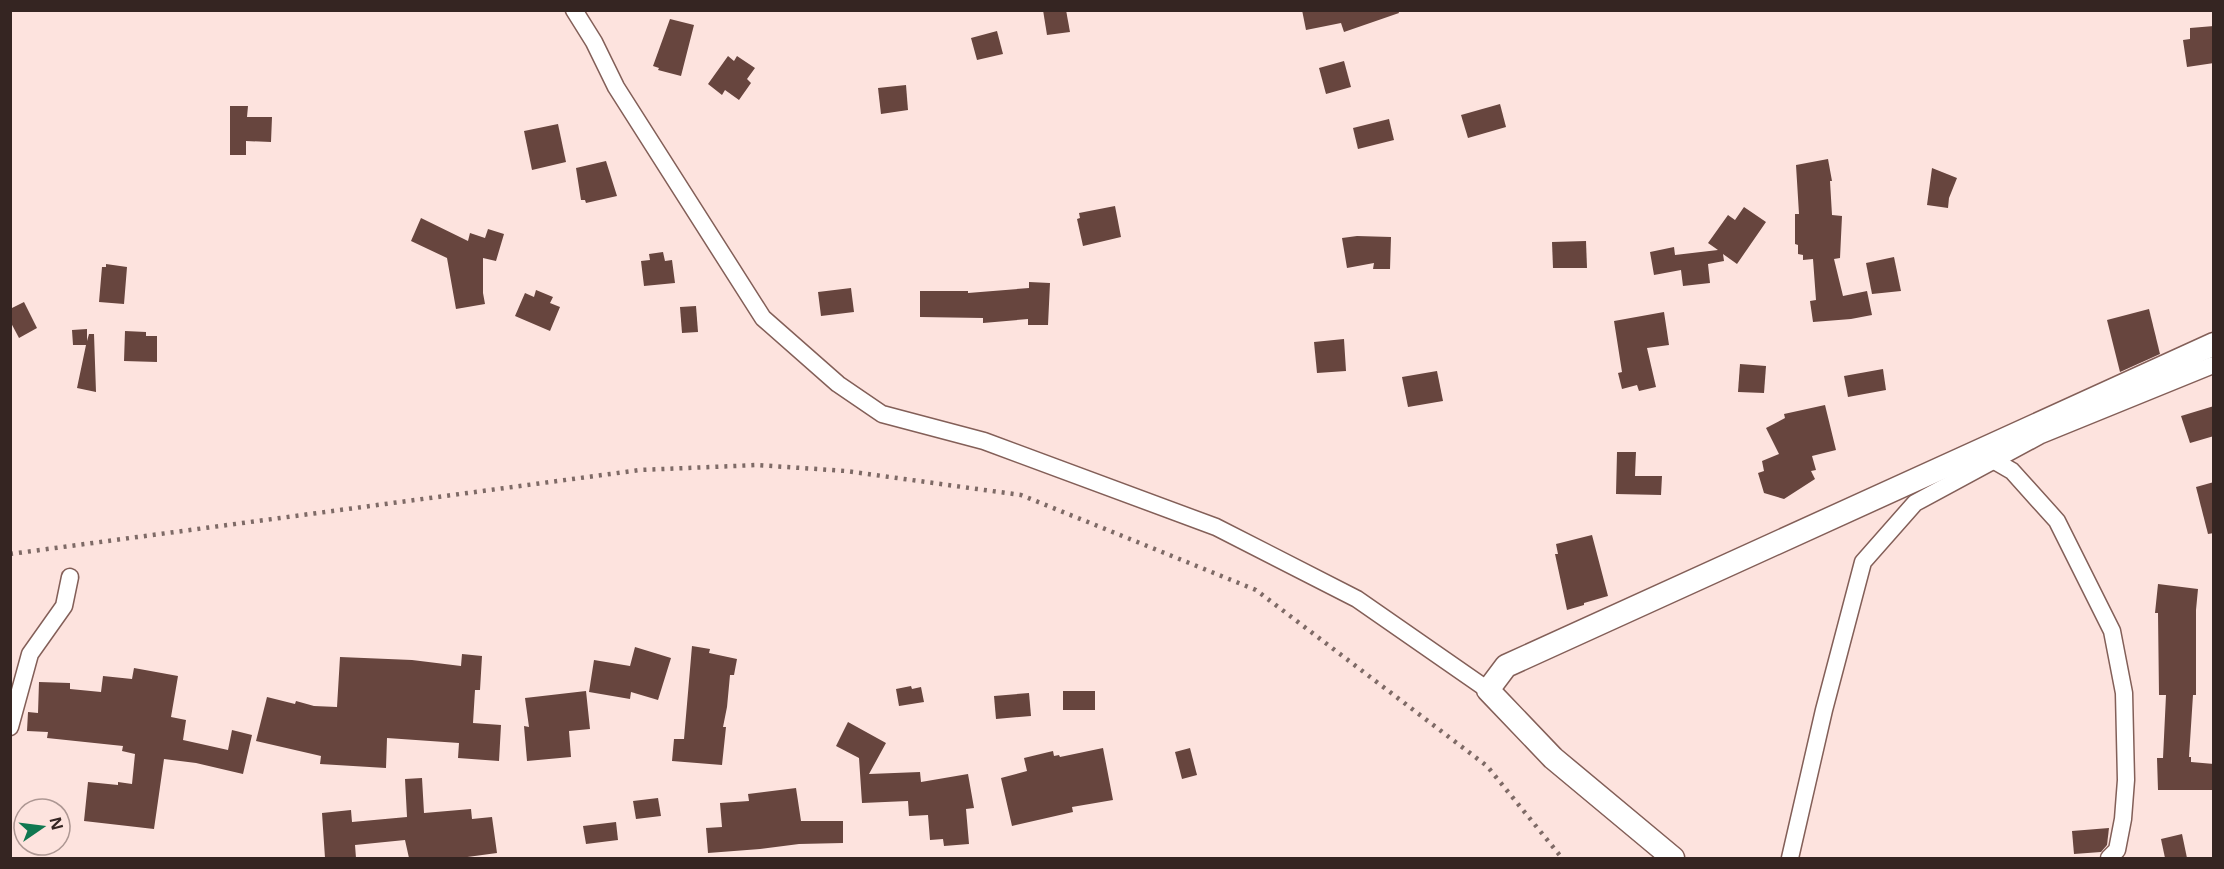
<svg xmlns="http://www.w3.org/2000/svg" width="2224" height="869" viewBox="0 0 2224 869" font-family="'Open Sans',sans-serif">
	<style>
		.building { fill: #67453e }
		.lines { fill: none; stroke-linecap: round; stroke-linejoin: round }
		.street-casing { stroke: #835f58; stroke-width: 19 }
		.secondary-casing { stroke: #835f58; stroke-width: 25 }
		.street { stroke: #fff; stroke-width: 16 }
		.secondary { stroke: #fff; stroke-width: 22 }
		.rail { stroke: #7e6a66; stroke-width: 4.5; stroke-dasharray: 3 6; stroke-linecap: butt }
	</style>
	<rect width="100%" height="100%" fill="#fde3de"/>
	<g class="building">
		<path d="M 1043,10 L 1066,10 L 1070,32 L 1047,35 Z"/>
		<path d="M 1302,10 L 1398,10 L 1399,13 L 1344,32 L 1341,23 L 1306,30 Z"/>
		<path d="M 670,19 L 694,25 L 681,76 L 658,70 L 659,68 L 653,66 Z"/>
		<path d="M 2214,26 L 2214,63 L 2187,67 L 2183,40 L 2190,39 L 2190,28 Z"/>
		<path d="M 997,31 L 1003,54 L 977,60 L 971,38 Z"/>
		<path d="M 728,56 L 734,61 L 737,56 L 755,68 L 747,79 L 751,83 L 739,100 L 725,90 L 722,95 L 708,84 Z"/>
		<path d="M 1344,61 L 1351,87 L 1326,94 L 1319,68 Z"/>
		<path d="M 906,85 L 908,110 L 881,114 L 878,88 Z"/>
		<path d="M 1500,104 L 1506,127 L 1468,138 L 1461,115 Z"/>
		<path d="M 230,106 L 248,106 L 247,117 L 272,117 L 271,142 L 246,141 L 246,155 L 230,155 Z"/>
		<path d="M 1389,119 L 1394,140 L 1358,149 L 1353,128 Z"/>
		<path d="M 558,124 L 566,162 L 532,170 L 524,131 Z"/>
		<path d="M 1828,159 L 1832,181 L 1830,181 L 1832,215 L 1842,216 L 1840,258 L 1834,259 L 1843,296 L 1867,291 L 1872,315 L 1851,319 L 1813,322 L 1810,301 L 1816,300 L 1813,259 L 1803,260 L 1803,255 L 1798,254 L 1798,245 L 1795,244 L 1795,214 L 1799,214 L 1796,165 Z"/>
		<path d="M 606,161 L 617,196 L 586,203 L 585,200 L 581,200 L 576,168 Z"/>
		<path d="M 1932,168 L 1957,178 L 1949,198 L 1948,208 L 1927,205 Z"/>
		<path d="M 1115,206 L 1121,237 L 1083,246 L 1077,219 L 1080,218 L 1079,213 Z"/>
		<path d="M 1744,207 L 1766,222 L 1737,264 L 1723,254 L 1724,261 L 1708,264 L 1710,283 L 1683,286 L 1681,270 L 1654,275 L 1650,252 L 1674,247 L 1675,255 L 1718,250 L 1708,243 L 1728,215 L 1735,220 Z"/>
		<path d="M 421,218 L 468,241 L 470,233 L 485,238 L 488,229 L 504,234 L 496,261 L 483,258 L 483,293 L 485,304 L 456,309 L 447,258 L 411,241 Z"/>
		<path d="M 1357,236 L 1391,237 L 1390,269 L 1373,269 L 1374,263 L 1347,268 L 1342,238 Z"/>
		<path d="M 1586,241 L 1587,268 L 1553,268 L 1552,242 Z"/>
		<path d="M 663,252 L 665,261 L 672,260 L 675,283 L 644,286 L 641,261 L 650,260 L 649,254 Z"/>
		<path d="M 1894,257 L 1901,291 L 1872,294 L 1866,263 Z"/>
		<path d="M 106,264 L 127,267 L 124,304 L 99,302 L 102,267 L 106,267 Z"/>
		<path d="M 1029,282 L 1050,283 L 1048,325 L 1028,325 L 1028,319 L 983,323 L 983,318 L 920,317 L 920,291 L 968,291 L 968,293 L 1029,288 Z"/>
		<path d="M 851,288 L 854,312 L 821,316 L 818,292 Z"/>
		<path d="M 536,290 L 553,297 L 550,303 L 560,307 L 550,331 L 515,316 L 525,293 L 534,297 Z"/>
		<path d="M 24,302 L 37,328 L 19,338 L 10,321 L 10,309 Z"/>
		<path d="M 696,306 L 698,332 L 682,333 L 680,307 Z"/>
		<path d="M 2149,309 L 2160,354 L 2120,372 L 2107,320 Z"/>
		<path d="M 1664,312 L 1669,345 L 1647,348 L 1656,387 L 1639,391 L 1637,385 L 1622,389 L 1618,373 L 1622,372 L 1614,321 Z"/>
		<path d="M 87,329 L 87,341 L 89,334 L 94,334 L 96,392 L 77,388 L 86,345 L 73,345 L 72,330 Z"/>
		<path d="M 125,331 L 146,332 L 146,336 L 157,336 L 157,362 L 124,361 Z"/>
		<path d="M 1344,339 L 1346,371 L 1317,373 L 1314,342 Z"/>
		<path d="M 1740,364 L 1766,366 L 1764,393 L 1738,392 Z"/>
		<path d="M 1883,369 L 1886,390 L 1848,397 L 1844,376 Z"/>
		<path d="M 1437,371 L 1443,401 L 1408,407 L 1402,377 Z"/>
		<path d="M 1825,405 L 1836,450 L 1812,456 L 1816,470 L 1811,471 L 1815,479 L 1784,499 L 1764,493 L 1758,473 L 1764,471 L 1762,461 L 1779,454 L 1766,428 L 1785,418 L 1784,414 Z"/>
		<path d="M 2214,406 L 2214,436 L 2190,443 L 2181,416 Z"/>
		<path d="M 1617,452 L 1636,452 L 1635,476 L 1662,476 L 1661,495 L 1616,494 Z"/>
		<path d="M 2214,482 L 2214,533 L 2208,534 L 2196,487 Z"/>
		<path d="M 1592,535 L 1608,596 L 1584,603 L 1584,605 L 1567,610 L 1555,554 L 1558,554 L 1556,544 Z"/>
		<path d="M 2158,584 L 2198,589 L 2196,610 L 2196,695 L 2193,695 L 2189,757 L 2191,757 L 2191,762 L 2214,764 L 2214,790 L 2158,790 L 2157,758 L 2163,758 L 2166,695 L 2159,695 L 2158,613 L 2155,613 Z"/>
		<path d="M 692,646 L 710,649 L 709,653 L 737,659 L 734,675 L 730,675 L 727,707 L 723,727 L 726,727 L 722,765 L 672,761 L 674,739 L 684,739 Z"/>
		<path d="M 635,647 L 671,658 L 658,700 L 631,692 L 630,699 L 589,692 L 594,660 L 630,666 Z"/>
		<path d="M 462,654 L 482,656 L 480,690 L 475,690 L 473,723 L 501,725 L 499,761 L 458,758 L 459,743 L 387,738 L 386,768 L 320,764 L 321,756 L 256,741 L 267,697 L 295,704 L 296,701 L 314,706 L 337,707 L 340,657 L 412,660 L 461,666 Z"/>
		<path d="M 134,668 L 178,676 L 171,717 L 186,720 L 183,740 L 228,750 L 232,730 L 252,735 L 243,774 L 196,763 L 164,759 L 154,829 L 84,821 L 88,782 L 118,785 L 118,782 L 132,784 L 135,754 L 122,751 L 123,746 L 47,738 L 48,732 L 27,731 L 28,712 L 38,713 L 39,682 L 70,683 L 70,689 L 101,692 L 103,676 L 132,679 Z"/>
		<path d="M 911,686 L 912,689 L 921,687 L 924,702 L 899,706 L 896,689 Z"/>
		<path d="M 586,691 L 590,729 L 569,731 L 571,757 L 527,761 L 524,726 L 529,727 L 525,698 Z"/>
		<rect x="1063" y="691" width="32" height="19"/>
		<path d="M 1029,693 L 1031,716 L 996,719 L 994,696 Z"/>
		<path d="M 848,722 L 886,743 L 869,774 L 920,772 L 921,782 L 968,774 L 974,808 L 966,809 L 969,844 L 944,846 L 943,839 L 930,840 L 928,815 L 909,816 L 908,801 L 862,803 L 859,758 L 836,746 Z"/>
		<path d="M 1103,748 L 1113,800 L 1072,807 L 1073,812 L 1012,826 L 1001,778 L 1027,771 L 1024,758 L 1053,751 L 1054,756 L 1059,755 L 1060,757 Z"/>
		<path d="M 1190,748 L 1197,775 L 1182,779 L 1175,752 Z"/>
		<path d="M 422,778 L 424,813 L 471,809 L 472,819 L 492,817 L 497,853 L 460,858 L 409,858 L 405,840 L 355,845 L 356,858 L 325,858 L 322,813 L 351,810 L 352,822 L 407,817 L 405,779 Z"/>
		<path d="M 796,788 L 801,821 L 843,821 L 843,843 L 799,844 L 760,849 L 708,853 L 706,828 L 722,827 L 720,803 L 749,801 L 748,794 Z"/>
		<path d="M 658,798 L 661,816 L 636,819 L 633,801 Z"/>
		<path d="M 616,822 L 618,840 L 586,844 L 583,826 Z"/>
		<path d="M 2109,828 L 2107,845 L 2101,852 L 2074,854 L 2072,831 Z"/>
		<path d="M 2182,834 L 2187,858 L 2165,858 L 2161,839 Z"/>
	</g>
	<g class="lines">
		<defs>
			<g id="street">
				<path d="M 574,10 L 594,42 L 616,87 L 763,318 L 838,384 L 882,414 L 984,441 L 1216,527 L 1357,599 L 1488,690"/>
				<path d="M 1993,460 L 2012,471 L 2057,521 L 2112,631 L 2124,693 L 2126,780 L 2123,819 L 2117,850 L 2109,858"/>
				<path d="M 10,727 L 30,654 L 64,606 L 70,577"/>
				<path d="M 1790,858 L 1824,710 L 1863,562 L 1915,503 L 2041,435 L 2213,365"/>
			</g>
			<path id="secondary" d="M 1673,858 L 1553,758 L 1488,690 L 1506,666 L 2214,344"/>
		</defs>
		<use href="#street" class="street-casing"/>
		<use href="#secondary" class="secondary-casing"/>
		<use href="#street" class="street"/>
		<use href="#secondary" class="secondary"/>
		<path class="rail" d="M 10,554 L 640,470 L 757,465 L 846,471 L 1021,495 L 1256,590 L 1487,766 L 1562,858"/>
	</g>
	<rect width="2224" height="869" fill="none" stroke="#352522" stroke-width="24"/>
	<g transform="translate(42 827) rotate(76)"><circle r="28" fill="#fde3de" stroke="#ad9793" stroke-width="1.5"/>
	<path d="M0-4.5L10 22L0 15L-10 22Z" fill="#117851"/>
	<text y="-9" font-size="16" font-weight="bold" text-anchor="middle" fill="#352522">N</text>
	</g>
</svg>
